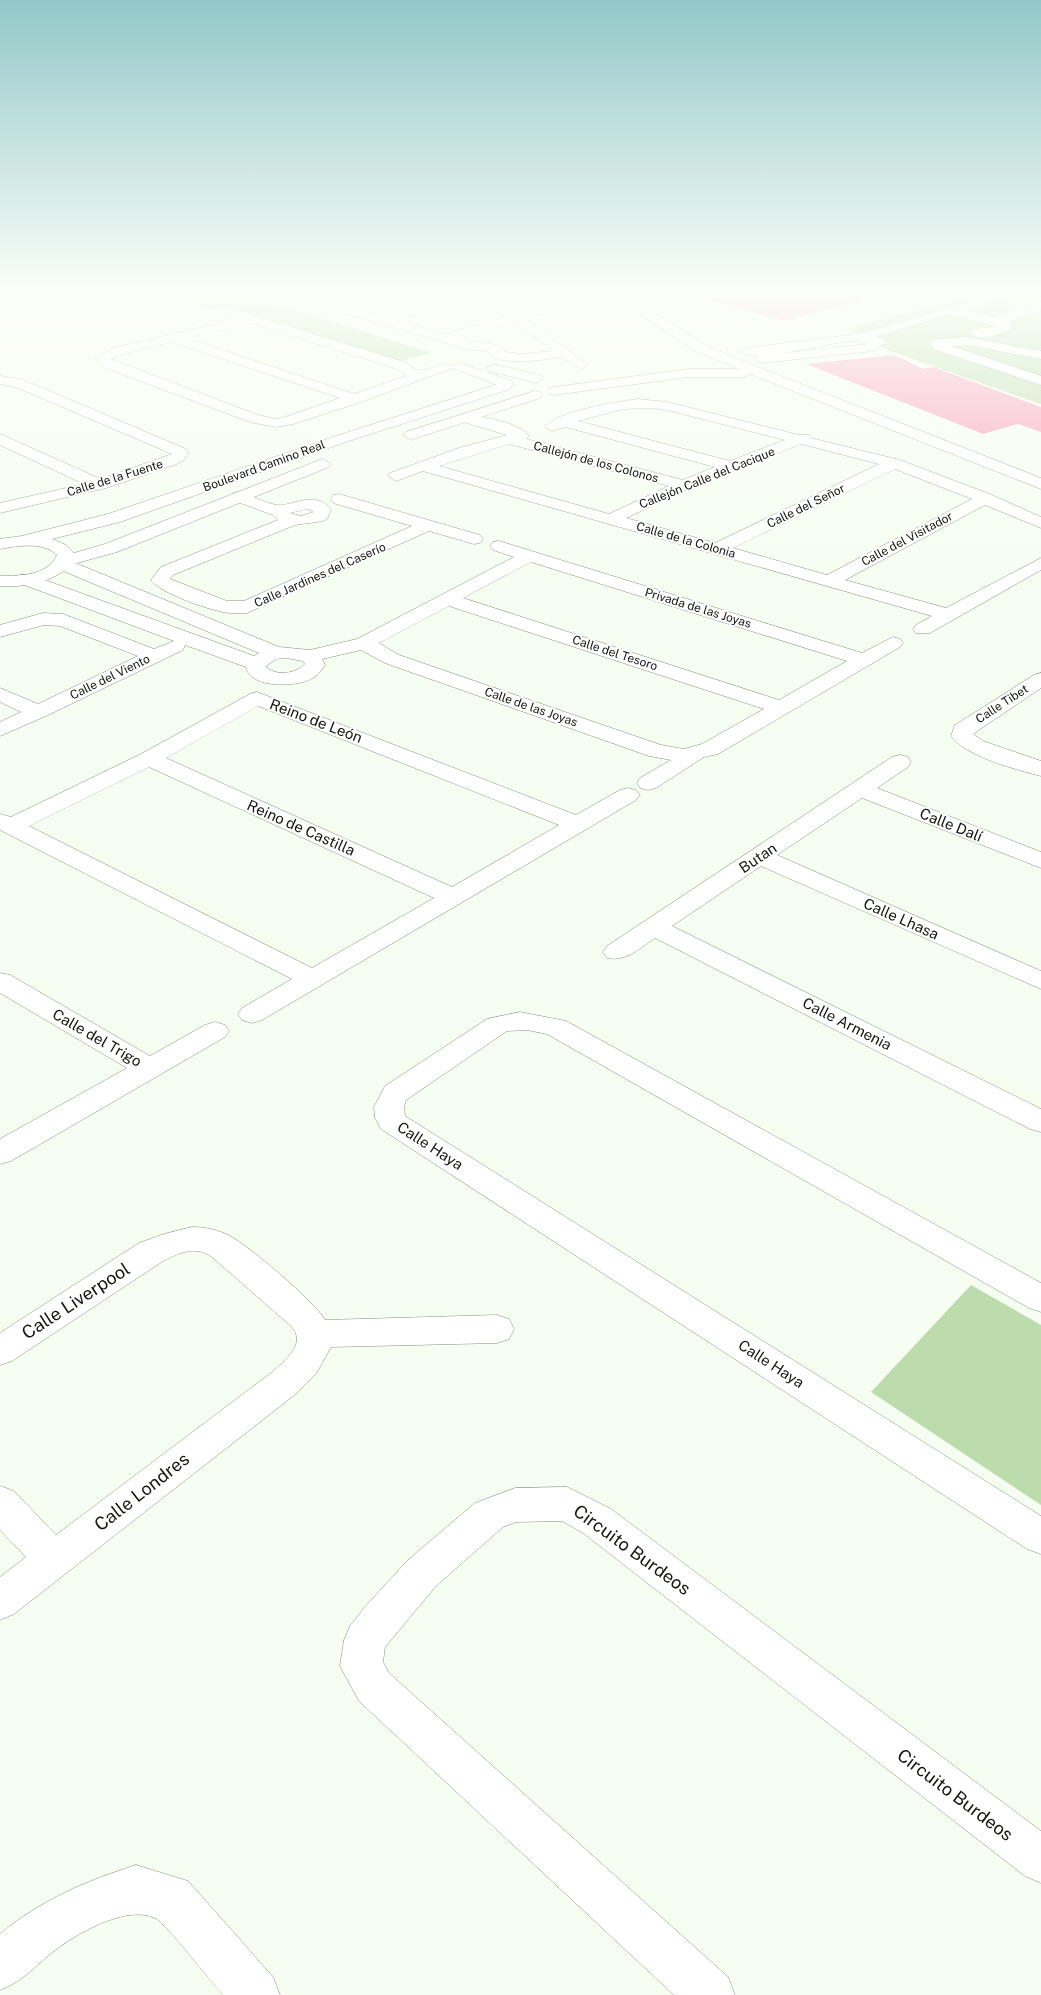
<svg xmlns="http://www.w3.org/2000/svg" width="1041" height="1995" viewBox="0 0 1041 1995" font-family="'Public Sans',sans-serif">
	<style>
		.green { fill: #bddcad }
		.building { fill: #fb9ebb }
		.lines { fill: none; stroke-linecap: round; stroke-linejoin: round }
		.street-casing { stroke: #85917f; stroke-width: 1 }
		.secondary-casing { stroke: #85917f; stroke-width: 1 }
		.street { fill: #fff; fill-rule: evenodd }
		.secondary { fill: #fff; fill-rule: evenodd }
		.labels { text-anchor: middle; stroke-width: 4; stroke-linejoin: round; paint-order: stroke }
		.far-street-label { font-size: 12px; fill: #141811; stroke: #fff }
		.street-label { font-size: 15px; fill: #141811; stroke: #fff }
		.near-street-label { font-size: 18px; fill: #141811; stroke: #fff }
	</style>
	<rect width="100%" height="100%" fill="#f6fef2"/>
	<g class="green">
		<path d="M 160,293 L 293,293 L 265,300 L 431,353 L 402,361 L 226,307 L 212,310 Z"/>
		<path d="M 977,293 L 1041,293 L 1041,404 L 890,351 L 847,329 Z"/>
		<path d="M 971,1285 L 1041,1325 L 1041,1505 L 871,1392 Z"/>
	</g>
	<g class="building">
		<path d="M 711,293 L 860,293 L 861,301 L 784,321 L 710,300 Z"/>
		<path d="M 895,355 L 923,369 L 933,367 L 1041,407 L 1041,432 L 1018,424 L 983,434 L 806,364 Z"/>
	</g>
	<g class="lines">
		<defs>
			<g id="street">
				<path d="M 297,293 L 305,293 L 382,316 L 464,293 L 485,293 L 395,320 L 445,334 L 513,315 L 555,300 L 545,293 L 561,293 L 567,298 L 566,305 L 526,319 L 588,365 L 581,369 L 562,357 C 540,360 516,365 495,358 C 490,356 492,353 487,351 L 470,350 L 297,299 L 295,296 ZM 515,322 L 553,351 L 522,354 L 504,352 L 503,348 C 489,342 474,342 459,338 Z"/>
				<path d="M 1041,302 L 1041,310 L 1009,321 L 1012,324 L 1010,330 C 1000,334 979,343 970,333 L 971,330 L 997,326 L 948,314 L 946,311 L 952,307 L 994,317 Z"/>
				<path d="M 235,310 L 407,363 C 422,377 429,367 447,363 L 453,366 L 459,363 L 512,381 L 514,384 L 507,388 L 502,387 L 453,368 L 361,402 L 293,424 L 276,427 L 250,422 L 105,368 L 95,358 L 113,348 L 237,319 L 229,314 ZM 251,323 L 397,369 L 406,376 L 354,394 L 187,338 ZM 172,342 L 340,398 L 285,417 L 276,419 L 258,415 L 111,359 L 123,354 Z"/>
				<path d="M 967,337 L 1041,351 L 1041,359 L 967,345 L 951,346 L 1041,376 L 1041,385 L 936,350 L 929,343 L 936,339 Z"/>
				<path d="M 494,364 L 541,376 L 543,379 L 536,383 L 489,371 L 487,368 Z"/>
				<path d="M 0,376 L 20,379 L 40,387 L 186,449 L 189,452 L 184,460 L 177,464 L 106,488 L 0,513 L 0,503 L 84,484 L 0,445 L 0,434 L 101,479 L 172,454 L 30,393 L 12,386 L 0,384 Z"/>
				<path d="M 638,399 L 667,402 L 799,435 L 809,435 L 811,438 L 900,460 L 992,495 L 1041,517 L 1041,528 L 985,505 L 845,580 L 946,608 L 1041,558 L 1041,570 L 930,633 L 916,633 L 913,629 L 916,625 L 932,616 L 423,471 L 396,481 L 388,476 L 390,473 L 459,448 L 507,435 L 460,421 L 458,418 L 465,414 C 482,417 519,422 529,436 L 526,439 L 683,480 L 715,467 L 565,427 L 552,431 L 545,427 C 555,412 619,401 638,399 ZM 652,408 L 667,410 L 785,440 L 730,461 L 578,421 L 623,409 ZM 509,444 L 669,486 L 609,514 L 439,466 ZM 801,444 L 879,464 L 715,543 L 626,518 L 690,488 ZM 895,469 L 972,499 L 827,575 L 733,548 Z"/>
				<path d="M 238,492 C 251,495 263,502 276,505 C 289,508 316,488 331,510 L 327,519 L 323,521 L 295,525 L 173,575 L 170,579 L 227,601 L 244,601 L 412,526 L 333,503 L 331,499 L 333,495 L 339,494 L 480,535 L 483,539 L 480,543 L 474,544 L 429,531 L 247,613 C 239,613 231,614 223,612 C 207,609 160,593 151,580 L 161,567 L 278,520 L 273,515 L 232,500 L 230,497 L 232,494 ZM 307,509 L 314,512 L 301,516 L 290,513 Z"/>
				<path d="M 499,541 L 862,653 L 893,637 L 900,639 L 903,643 L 900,647 L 718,754 L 704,757 L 656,788 L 648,790 L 640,788 L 637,783 L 640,778 L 671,760 L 649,756 L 385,663 L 361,650 L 322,659 L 325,665 C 321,671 317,676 311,679 C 296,687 250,689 246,667 L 185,645 L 183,650 L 46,716 L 0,736 L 0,722 L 21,712 L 0,702 L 0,688 L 38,704 L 138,656 L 60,626 L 44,625 L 0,637 L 0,625 L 43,613 L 63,614 L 154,649 L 174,641 L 19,583 L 16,579 L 19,575 L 31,575 L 254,656 L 259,653 L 56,568 L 53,564 L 56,560 L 68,560 L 279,647 L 310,650 L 357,639 L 514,557 L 493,550 L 490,546 L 493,542 ZM 531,562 L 847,661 L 779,700 L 463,598 ZM 449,606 L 764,709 L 702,744 L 684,749 L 661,745 L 399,655 L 379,643 ZM 286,658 L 303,661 L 305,664 C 294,674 279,676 267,668 L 266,666 L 276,659 Z"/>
				<path d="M 1041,673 L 1041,688 L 973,734 L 983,741 L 1041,761 L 1041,776 C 1017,770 965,756 951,736 L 955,725 L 1034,675 Z"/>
				<path d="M 257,692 L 576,815 L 620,790 L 628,788 L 636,790 L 640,795 L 636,800 L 262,1020 L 252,1023 L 242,1020 L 238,1014 L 242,1008 L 292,979 L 0,830 L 0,814 L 11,817 L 141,754 L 250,694 ZM 258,706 L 559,825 L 452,887 L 166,758 ZM 149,767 L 434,898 L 312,968 L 29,826 Z"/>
				<path d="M 900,755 L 908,757 L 911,762 L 908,767 L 877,788 L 1041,852 L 1041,868 L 862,798 L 777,855 L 1041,971 L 1041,989 L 761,866 L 672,926 L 1041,1109 L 1041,1132 L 1030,1129 L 655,938 C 640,948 626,962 607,958 L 603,952 L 607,946 L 892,757 Z"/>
				<path d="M 0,973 L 10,975 L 150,1056 L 205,1025 L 215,1022 L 225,1025 L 229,1031 L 225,1037 L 11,1161 L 0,1164 L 0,1139 L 127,1068 L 0,993 Z"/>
				<path d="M 520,1012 L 566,1021 L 1041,1283 L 1041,1312 L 1029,1308 L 547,1034 L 527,1030 L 507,1031 L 406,1100 L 404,1107 L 405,1116 L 1041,1516 L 1041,1554 L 1027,1549 L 381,1129 L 375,1118 L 374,1107 L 385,1086 L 487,1019 Z"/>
				<path d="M 192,1227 C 205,1227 219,1230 230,1236 C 249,1246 315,1302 325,1320 L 497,1315 L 509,1319 L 514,1329 L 509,1339 L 497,1343 L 331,1347 L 316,1374 L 297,1393 L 14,1614 L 0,1620 L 0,1577 L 26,1557 L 0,1530 L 0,1486 L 14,1491 L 56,1535 L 271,1373 C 284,1361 308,1344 291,1326 L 212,1257 C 197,1245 178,1253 163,1261 L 12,1361 L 0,1365 L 0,1333 L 139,1243 L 164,1234 Z"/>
				<path d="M 567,1487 L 611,1509 L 1041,1831 L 1041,1883 L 1025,1876 L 583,1533 L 562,1521 L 516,1522 L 503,1527 L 436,1586 L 385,1647 L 383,1662 L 389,1673 L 728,1977 L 735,1995 L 674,1995 L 359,1701 L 340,1666 L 344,1640 L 350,1626 L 364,1608 L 408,1560 L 475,1503 L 515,1488 Z"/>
				<path d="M 136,1865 L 188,1881 L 273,1977 L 280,1995 L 223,1995 C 212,1983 165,1922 155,1918 C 128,1905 81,1931 58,1948 C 36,1964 26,1980 0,1990 L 0,1934 C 41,1900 86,1881 136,1865 Z"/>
			</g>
			<g id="secondary">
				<path d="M 607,293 L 622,293 L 708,346 L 735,358 L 1041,478 L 1041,489 L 750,374 L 744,377 L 689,377 L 554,395 L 549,394 L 547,391 L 549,388 L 554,387 L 689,369 L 738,369 L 698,352 Z"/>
				<path d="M 1000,293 L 1020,293 L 876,337 L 885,339 L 887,342 L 873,351 L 762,363 L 757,362 L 755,359 L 757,356 L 868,344 C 863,343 857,341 853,341 C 833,341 750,365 739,352 L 746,348 L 859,334 Z"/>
				<path d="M 505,382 L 510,383 L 512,386 L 510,389 L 346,442 L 120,522 L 52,539 L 66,545 L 74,553 L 105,544 L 317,461 L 323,459 L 331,464 L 329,467 L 117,552 L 70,565 L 63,572 L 45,581 L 18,586 L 0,586 L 0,576 C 19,576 48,576 57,555 C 42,541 18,546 0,549 L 0,539 L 22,536 L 108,514 L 336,436 Z"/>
				<path d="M 535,391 L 540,392 L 542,395 L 540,398 L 416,438 L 411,440 L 403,435 L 406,432 Z"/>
			</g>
		</defs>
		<use href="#street" class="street-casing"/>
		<use href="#secondary" class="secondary-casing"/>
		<use href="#street" class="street"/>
		<use href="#secondary" class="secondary"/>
	</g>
	<linearGradient id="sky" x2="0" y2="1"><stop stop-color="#93c8c8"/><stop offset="0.51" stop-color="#fbfff9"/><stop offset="1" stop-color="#fbfff9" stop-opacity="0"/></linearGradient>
	<rect width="1041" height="573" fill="url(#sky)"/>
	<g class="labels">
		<g class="far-street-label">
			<text transform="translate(596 462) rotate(15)" y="4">Callejón de los Colonos</text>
			<text transform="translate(264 466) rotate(-20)" y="4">Boulevard Camino Real</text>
			<text transform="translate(115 478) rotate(-17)" y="4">Calle de la Fuente</text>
			<text transform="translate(707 478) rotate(-22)" y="4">Callejón Calle del Cacique</text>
			<text transform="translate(806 506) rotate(-26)" y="4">Calle del Señor</text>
			<text transform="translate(907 539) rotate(-28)" y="4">Calle del Visitador</text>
			<text transform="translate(686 540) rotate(16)" y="4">Calle de la Colonia</text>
			<text transform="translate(320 575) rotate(-24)" y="4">Calle Jardines del Caserío</text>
			<text transform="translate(698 608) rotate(17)" y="4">Privada de las Joyas</text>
			<text transform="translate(615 653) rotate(18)" y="4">Calle del Tesoro</text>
			<text transform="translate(110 677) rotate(-26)" y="4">Calle del Viento</text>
			<text transform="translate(1002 704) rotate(-33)" y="4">Calle Tibet</text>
			<text transform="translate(531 707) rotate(19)" y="4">Calle de las Joyas</text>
		</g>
		<g class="street-label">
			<text transform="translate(316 721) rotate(21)" y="5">Reino de León</text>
			<text transform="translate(951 825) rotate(22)" y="5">Calle Dalí</text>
			<text transform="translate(301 828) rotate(24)" y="5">Reino de Castilla</text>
			<text transform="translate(758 858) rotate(-34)" y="5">Butan</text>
			<text transform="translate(901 919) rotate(24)" y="5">Calle Lhasa</text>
			<text transform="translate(847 1024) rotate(27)" y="5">Calle Armenia</text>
			<text transform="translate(97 1038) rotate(30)" y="5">Calle del Trigo</text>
			<text transform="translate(430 1146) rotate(33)" y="5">Calle Haya</text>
			<text transform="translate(771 1364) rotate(33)" y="5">Calle Haya</text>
		</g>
		<g class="near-street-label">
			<text transform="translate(76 1301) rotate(-33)" y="6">Calle Liverpool</text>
			<text transform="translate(142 1492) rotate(-38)" y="6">Calle Londres</text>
			<text transform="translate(632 1550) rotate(36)" y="6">Circuito Burdeos</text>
			<text transform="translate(955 1795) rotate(37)" y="6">Circuito Burdeos</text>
		</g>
	</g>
</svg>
